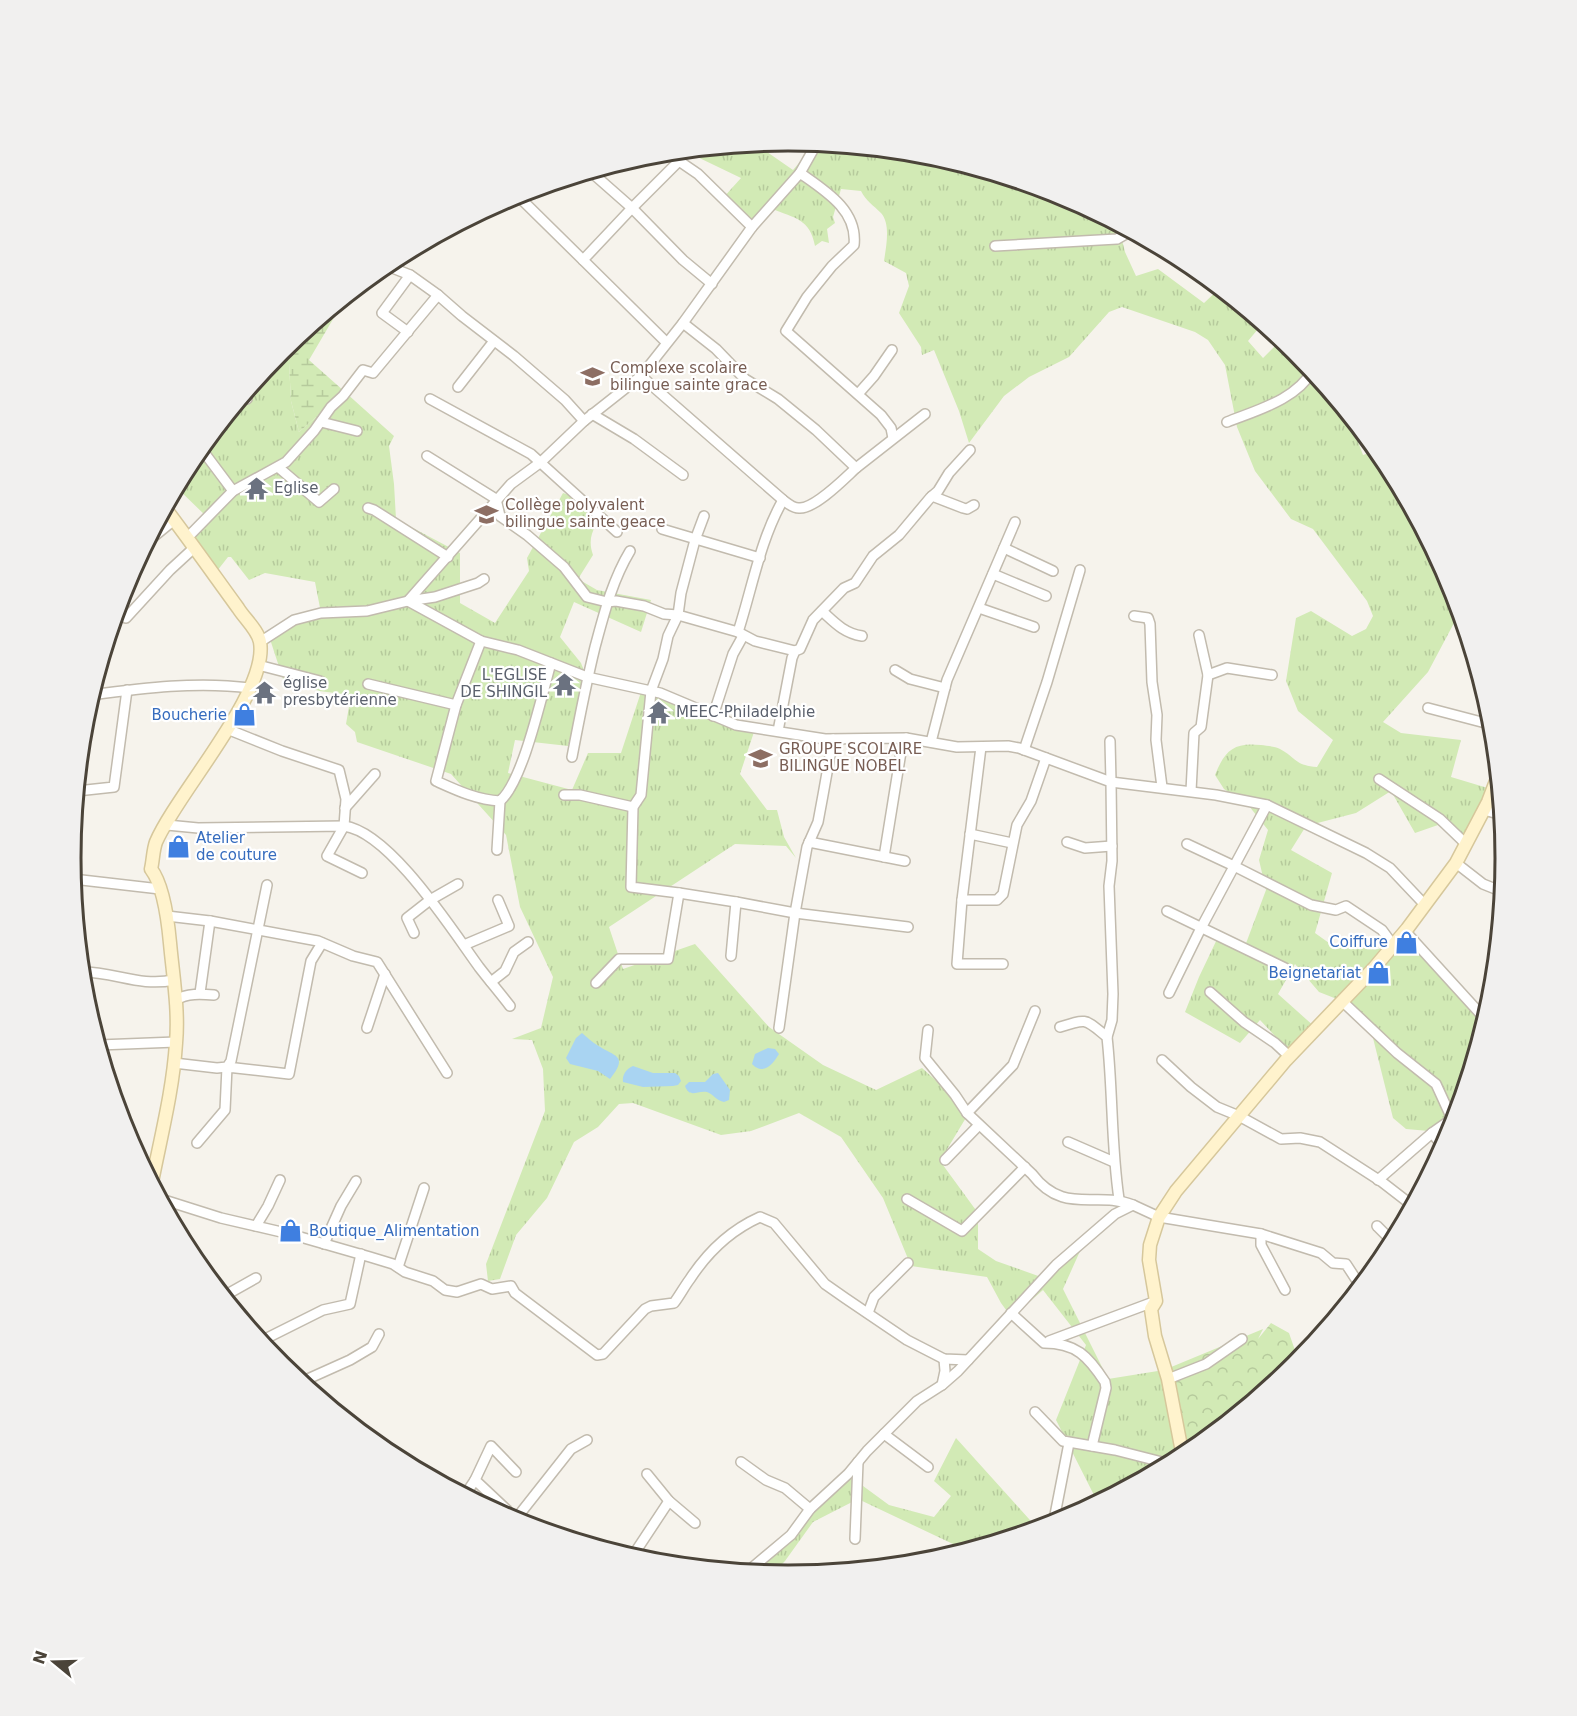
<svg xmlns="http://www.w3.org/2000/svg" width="1577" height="1716" viewBox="0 0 1577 1716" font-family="'DejaVu Sans',sans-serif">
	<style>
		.grass { fill: url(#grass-tufts) }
		.forest { fill: url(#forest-crowns) }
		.wetland { fill: url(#wetland-marsh) }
		.water { fill: #a9d4f2 }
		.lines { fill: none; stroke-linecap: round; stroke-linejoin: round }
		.street-casing { stroke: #c2bbae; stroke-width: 12 }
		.secondary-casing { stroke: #d6c79b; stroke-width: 15 }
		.street { stroke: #fff; stroke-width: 9 }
		.secondary { stroke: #fff3cd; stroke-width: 12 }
		.labels { text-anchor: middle; stroke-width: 4.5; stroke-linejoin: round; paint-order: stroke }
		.education-label { font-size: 15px; fill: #785e54; stroke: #fff; text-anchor: start }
		.worship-label { font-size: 15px; fill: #5b616d; stroke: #fff; text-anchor: start }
		.shop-label { font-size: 15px; fill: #366cbe; stroke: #fff; text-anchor: end }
		.rim { fill: none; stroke: #4b4439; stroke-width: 3 }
	</style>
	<defs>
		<pattern id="grass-tufts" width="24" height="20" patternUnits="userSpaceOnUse" patternTransform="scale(1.5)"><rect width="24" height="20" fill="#d2eab5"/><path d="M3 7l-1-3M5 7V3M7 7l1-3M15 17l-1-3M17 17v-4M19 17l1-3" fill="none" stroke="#b6ca9c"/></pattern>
		<pattern id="forest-crowns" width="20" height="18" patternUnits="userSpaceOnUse" patternTransform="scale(1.5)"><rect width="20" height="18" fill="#d2eab5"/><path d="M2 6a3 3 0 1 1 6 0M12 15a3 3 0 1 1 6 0" fill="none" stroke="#b6ca9c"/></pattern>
		<pattern id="wetland-marsh" width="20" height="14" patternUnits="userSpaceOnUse" patternTransform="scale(1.5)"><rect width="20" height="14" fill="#d2eab5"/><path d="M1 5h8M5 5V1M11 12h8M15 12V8" fill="none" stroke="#b6ca9c"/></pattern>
	</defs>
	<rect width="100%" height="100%" fill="#f6f3ec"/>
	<g class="grass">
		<path d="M 754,143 L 793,170 L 816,143 L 929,154 L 1064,195 L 1118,224 L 1125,252 L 1136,276 L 1158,269 L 1204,303 L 1220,288 L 1263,323 L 1248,341 L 1263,358 L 1282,339 L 1296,351 L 1358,426 L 1354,431 L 1363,455 L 1378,450 L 1386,459 L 1392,474 L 1452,584 L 1463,620 L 1454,623 L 1428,672 L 1383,722 L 1401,733 L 1461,740 L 1451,777 L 1491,789 L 1466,844 L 1438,825 L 1415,833 L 1391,791 L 1356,813 L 1306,826 L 1291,850 L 1332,873 L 1315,933 L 1336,948 C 1354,943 1352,946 1369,949 C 1384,952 1398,939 1407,929 L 1460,998 L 1486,1021 L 1452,1133 L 1406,1129 L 1393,1118 L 1372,1034 L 1342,1001 L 1319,992 L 1295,964 L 1278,994 L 1316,1028 L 1292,1054 L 1260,1020 L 1240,1043 L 1185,1012 L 1199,977 L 1219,935 L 1245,946 L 1266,890 L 1259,860 L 1268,830 L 1249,806 L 1224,789 L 1215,775 C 1225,750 1234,742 1261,745 C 1267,746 1275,746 1280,749 C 1298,759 1294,765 1317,767 L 1333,740 L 1298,711 L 1286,681 L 1296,618 L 1311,611 L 1352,636 L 1366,629 L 1373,616 L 1367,601 L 1313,529 L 1291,519 L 1255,471 L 1237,427 L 1225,365 L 1208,340 L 1195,332 L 1122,307 L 1109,312 L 1069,357 L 1029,377 L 1004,396 L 969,443 L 959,411 L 934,350 L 922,355 L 921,347 L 899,313 L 909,286 L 906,273 L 884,261 C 886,247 891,224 881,213 C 873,205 866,201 861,191 L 841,189 L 833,217 L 835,223 L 827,229 L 829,243 L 822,241 L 815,246 C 810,219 795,218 772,209 L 755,226 L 723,198 L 741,178 L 689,153 L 693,149 Z"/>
		<path d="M 288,344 L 291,401 L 299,432 L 345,392 L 394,436 L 389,446 L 394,484 L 396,519 L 460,553 L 460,603 L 495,623 L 529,571 L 527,558 L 563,493 L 607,508 C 596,525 586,535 593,555 L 578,579 L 597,590 L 651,600 L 641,632 L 574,602 L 560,637 L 581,663 L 587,679 L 568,746 L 515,740 L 508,773 L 572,790 L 588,753 L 621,753 L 642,689 L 755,729 L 740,774 L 767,810 L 777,810 L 784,837 L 796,858 L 786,846 L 735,844 L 609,927 L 623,969 L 695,944 L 769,1027 L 823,1065 L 876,1090 L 922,1068 L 970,1111 L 940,1161 L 978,1213 L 978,1249 L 996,1261 L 1044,1278 L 1085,1240 L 1063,1289 L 1108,1379 L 1164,1370 L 1182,1458 L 1098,1503 L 1056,1420 L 1086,1345 L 1043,1290 L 975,1350 L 1009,1314 L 1001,1303 L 987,1277 L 911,1266 L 883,1198 L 841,1137 L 799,1113 L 751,1131 L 721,1135 L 633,1103 L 619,1104 L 598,1127 L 574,1142 L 547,1198 L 516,1235 L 500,1279 L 488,1281 L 486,1264 L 545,1111 L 543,1069 L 532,1040 L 512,1039 L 541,1028 L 553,977 L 520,907 L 506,835 L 451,774 L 357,742 L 355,732 L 346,724 L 351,695 L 319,691 L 283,679 L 269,636 L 321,613 L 315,582 L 265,573 L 249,580 L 231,557 L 228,557 L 217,571 L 188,537 L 208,518 L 176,487 L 192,459 L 281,350 Z"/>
		<path d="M 956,1438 L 1038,1529 L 962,1552 L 953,1544 L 858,1499 L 813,1522 L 785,1561 L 772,1574 L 752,1572 L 848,1475 L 889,1505 L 934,1517 L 951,1496 L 934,1481 Z"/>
	</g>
	<path class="forest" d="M 1271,1323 L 1289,1333 L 1299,1362 L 1187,1455 L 1164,1370 L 1263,1329 L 1258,1339 Z"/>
	<path class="wetland" d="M 346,297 L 309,360 L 345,392 L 299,432 L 291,401 L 288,344 Z"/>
	<g class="water">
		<path d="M 582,1033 C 587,1037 592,1042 597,1045 C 615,1057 629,1055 610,1079 L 598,1071 L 570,1064 L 566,1058 L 576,1038 Z"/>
		<path d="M 768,1048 L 775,1049 L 779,1054 C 773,1064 763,1076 752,1064 L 755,1054 Z"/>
		<path d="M 633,1066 L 653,1073 L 675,1073 L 679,1076 L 681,1081 L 678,1085 L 673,1086 L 643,1087 L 623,1082 C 622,1075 626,1069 633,1066 Z"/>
		<path d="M 718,1073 L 730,1090 L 729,1100 L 724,1102 C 717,1101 713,1094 707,1092 C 697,1090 690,1099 685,1086 L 689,1082 L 705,1082 L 713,1074 Z"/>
	</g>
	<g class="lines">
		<defs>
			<g id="street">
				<path d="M 670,152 L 679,161 L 698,174 L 752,227 L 800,173 C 824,190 858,210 854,245 L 832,266 L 807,297 L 786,331 L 881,415 L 891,428 L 893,438"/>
				<path d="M 590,171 L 632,208 L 679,161"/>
				<path d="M 800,173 L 817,143"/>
				<path d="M 516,194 L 583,260"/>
				<path d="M 995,246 L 1117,239 L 1131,231"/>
				<path d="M 385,265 L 410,275 L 438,295"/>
				<path d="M 408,332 L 382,313 L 410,275"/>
				<path d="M 666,342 L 583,260 L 632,208 L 683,260 L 712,284"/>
				<path d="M 641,376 L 783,500 C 787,503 794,509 800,508 C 816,508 845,478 856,468 L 816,430 L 778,399 L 745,379 L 716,349 L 683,323"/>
				<path d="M 458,387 L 494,341"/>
				<path d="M 858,394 L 874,376 L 892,350"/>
				<path d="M 243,396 L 247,399"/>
				<path d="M 430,399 L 531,454 L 617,532"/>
				<path d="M 592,414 L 634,439 L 683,475"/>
				<path d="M 321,422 L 357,431"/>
				<path d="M 1227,422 C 1257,410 1296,400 1313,370"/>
				<path d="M 200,449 L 206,455 L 233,491"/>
				<path d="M 427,456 L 496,499 L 500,516 L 527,535 L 564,567 L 587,597 L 607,602 L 616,601 L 644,606 L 664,614 L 678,615 L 738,632 L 755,641 L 795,651"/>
				<path d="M 278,467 L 319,502 L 334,489"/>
				<path d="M 856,468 L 925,414"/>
				<path d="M 932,496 L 963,508 L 967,509 L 974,505"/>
				<path d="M 368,508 L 374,510 L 448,557"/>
				<path d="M 662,529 L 760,558"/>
				<path d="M 188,537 L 233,491 L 286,462 L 314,431 L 331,407 L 343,396 L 363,370 L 373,373 L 438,295 L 462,316 L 514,356 L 565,400 L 584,421"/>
				<path d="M 147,542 L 174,520"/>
				<path d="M 1004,548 L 1053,571"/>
				<path d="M 993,574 L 1046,596"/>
				<path d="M 408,601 L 481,641 L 518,650 L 587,677 L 660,693 L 736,725 L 825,739 L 906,738 L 957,747 L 1008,746 L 1019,748 L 1111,782 L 1112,861 L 1109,886 L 1113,994 L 1112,1020 L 1107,1037"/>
				<path d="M 408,601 L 511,484 L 541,462 L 584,421 L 641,376 L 683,323 L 752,227"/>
				<path d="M 979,608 L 1034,627"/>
				<path d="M 822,611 C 835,623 844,633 862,636"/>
				<path d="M 1134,616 L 1148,618 L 1150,624 L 1152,682 L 1157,715 L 1156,740 L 1162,787"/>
				<path d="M 126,618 L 170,570 L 195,547"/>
				<path d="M 738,632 C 752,589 760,540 783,500"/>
				<path d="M 481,641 L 456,705 L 436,781 C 456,790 477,800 500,801 C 523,782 542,694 551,663"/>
				<path d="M 260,642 L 294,620 L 321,613 L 367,611 L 408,601 L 435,597 L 478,583 L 484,579"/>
				<path d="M 258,665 L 320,681"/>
				<path d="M 895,670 L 910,679 L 945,688"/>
				<path d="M 1208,675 L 1227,668 L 1272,675"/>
				<path d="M 368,684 L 456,705"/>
				<path d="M 91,695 C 144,688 197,681 250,688"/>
				<path d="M 1428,708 L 1493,725"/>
				<path d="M 713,716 L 733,654 L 743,636"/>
				<path d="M 227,729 L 282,751 L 339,770 L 346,799 L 344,826 L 327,856 L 362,873"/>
				<path d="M 778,731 L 792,658 L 795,651 L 800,649 L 813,620 L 844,588 L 855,583 L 873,556 L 899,535 L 930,498 L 938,491 L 949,473 L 970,450"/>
				<path d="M 1110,741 L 1111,782 L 1216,795 L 1267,805 L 1366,853 L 1390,868 L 1425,905"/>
				<path d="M 931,742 L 947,680 L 1015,522"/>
				<path d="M 981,747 L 962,900 L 957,964 L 1003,964"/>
				<path d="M 1024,750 L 1047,682 L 1080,570"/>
				<path d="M 572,757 C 579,720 586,684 595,647 C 604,614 612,581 630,551"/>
				<path d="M 1379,779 L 1440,819 L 1466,844"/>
				<path d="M 77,791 L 114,787 L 127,690"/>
				<path d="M 1191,791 L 1194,733 L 1201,727 L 1208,675 L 1199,635"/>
				<path d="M 564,795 L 580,795 L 633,807"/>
				<path d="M 345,808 L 375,774"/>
				<path d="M 1484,810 L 1502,815"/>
				<path d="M 167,825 L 198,828 L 344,826 C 390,832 452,930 479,967 C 489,980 500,993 510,1006"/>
				<path d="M 970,834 L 1012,843"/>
				<path d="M 809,842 L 905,861"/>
				<path d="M 1067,842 L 1085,848 L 1112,846"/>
				<path d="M 1187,844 L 1234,866 L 1311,905 L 1336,910 L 1346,906 L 1382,930 L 1393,945"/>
				<path d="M 497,850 L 500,801"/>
				<path d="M 884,857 L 901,752 L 906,738"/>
				<path d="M 1456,863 L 1483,884 L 1503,892"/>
				<path d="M 73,879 L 160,889"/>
				<path d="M 679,893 L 631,887 L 633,807 L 641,795 L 651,691 L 663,659 L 668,636 L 678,615 L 681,593 L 695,540 L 704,516"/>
				<path d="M 962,900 L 997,900 L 1003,894 L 1017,825 L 1031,801 L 1046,758"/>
				<path d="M 1167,911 L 1285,968"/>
				<path d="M 167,916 L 210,921 L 318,941 L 353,956 L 377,962 L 447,1073"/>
				<path d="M 1405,931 L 1486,1020"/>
				<path d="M 414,933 L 407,918 L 430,900 L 458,884"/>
				<path d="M 464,945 L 509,926 L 498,900"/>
				<path d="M 731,956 L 736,902 L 795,913 L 908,927"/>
				<path d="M 82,972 C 116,972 139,987 174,980"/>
				<path d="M 491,982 L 505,971 L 514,952 L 528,942"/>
				<path d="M 596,983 L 619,959 L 668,959 L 679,893 L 736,902"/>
				<path d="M 1210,992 L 1244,1022 L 1275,1043 L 1289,1056"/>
				<path d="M 200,993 L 210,921"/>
				<path d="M 1169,993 L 1201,928 L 1267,805"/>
				<path d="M 176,1000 C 187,993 201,994 214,995"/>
				<path d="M 1342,1001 L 1397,1053 L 1436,1084 L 1452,1119 L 1432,1133 L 1444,1148"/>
				<path d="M 1060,1027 C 1088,1018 1085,1019 1107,1037 C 1113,1091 1111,1145 1119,1199"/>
				<path d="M 367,1028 L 385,974"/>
				<path d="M 779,1028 L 795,913 L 807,847 L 818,822 L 823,795 L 833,739"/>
				<path d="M 928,1030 L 925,1058 L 955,1095 L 967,1113 L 1032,1174 C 1064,1216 1096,1190 1133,1205"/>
				<path d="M 99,1045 L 176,1042"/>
				<path d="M 1162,1060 L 1191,1087 L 1217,1107 L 1239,1116 L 1281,1139 L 1300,1138 L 1320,1142 L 1382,1182 L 1413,1206"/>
				<path d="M 174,1063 L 217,1068 L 227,1067 L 231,1061 L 267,885"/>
				<path d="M 967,1113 L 1013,1065 L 1035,1011"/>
				<path d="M 1068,1142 L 1114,1162"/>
				<path d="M 197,1143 L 225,1110 L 227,1067 L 289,1074 L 311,961 L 322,943"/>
				<path d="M 945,1160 L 979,1125"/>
				<path d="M 1378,1180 L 1432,1133"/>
				<path d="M 161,1199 L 221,1218 L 290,1234 L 370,1257 L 393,1264 L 405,1272 L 433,1281 L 445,1290 L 457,1292 L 481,1284 L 492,1289 L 511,1286 L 515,1293 L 597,1355 L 603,1354 L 645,1309 L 651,1306 L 674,1303 C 680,1295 684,1287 690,1279 C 707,1253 731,1230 760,1217 L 774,1223 L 825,1284 L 845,1298 L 907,1340 L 944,1359 L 968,1360"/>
				<path d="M 907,1199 L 962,1231 L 1025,1167"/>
				<path d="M 256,1226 L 268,1206 L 280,1180"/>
				<path d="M 1377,1226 L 1393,1242"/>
				<path d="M 1261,1234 L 1261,1245 L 1285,1290"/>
				<path d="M 324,1244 L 341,1206 L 356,1181"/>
				<path d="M 398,1267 L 424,1188"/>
				<path d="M 224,1296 L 256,1278"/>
				<path d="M 868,1313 L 874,1297 L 908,1263"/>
				<path d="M 1011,1313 L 1044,1343 C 1076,1343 1088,1356 1105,1382 L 1106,1388 L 1092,1446"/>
				<path d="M 261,1341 L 323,1310 L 350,1304 L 361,1254"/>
				<path d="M 1049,1341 L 1156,1301"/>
				<path d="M 1168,1379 L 1206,1364 L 1242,1339"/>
				<path d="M 301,1382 L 350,1360 L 372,1347 L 379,1334"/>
				<path d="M 942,1385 L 945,1371 L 944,1359"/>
				<path d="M 1035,1412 L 1063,1441 L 1115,1450 L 1170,1464"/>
				<path d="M 884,1434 L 928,1467"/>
				<path d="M 741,1462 L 766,1480 L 785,1488 L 810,1509"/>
				<path d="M 647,1474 L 669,1501 L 695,1523"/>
				<path d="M 465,1495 L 475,1480"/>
				<path d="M 515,1520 L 571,1449 L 587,1440"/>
				<path d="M 516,1522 L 507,1510 L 475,1480 L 491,1446 L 516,1472"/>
				<path d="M 1053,1525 L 1069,1443"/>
				<path d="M 855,1539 L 858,1462"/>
				<path d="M 632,1557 L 669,1501"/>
				<path d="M 747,1572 L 791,1535 L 810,1509 L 848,1474 L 867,1451 L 917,1401 L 942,1385 L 958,1371 L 1056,1265 L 1115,1214 L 1133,1205 L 1159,1217 L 1261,1234 L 1321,1253 L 1333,1263 L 1346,1264 L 1361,1287"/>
			</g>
			<g id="secondary">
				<path d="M 152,1182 C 161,1136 173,1090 176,1043 C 179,1010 173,976 170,943 C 168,921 164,886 151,869 C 153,861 153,850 156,842 C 177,793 269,692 260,642 C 258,630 244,618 238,608 C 214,575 190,541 165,508"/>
				<path d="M 1183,1457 L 1168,1379 L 1155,1336 L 1151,1309 L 1156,1301 L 1149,1260 L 1150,1245 L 1159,1217 L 1176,1191 L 1286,1060 L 1374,968 L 1407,929 L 1456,863 L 1488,802 L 1498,776"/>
			</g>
		</defs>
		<use href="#street" class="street-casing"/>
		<use href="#secondary" class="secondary-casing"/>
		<use href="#street" class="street"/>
		<use href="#secondary" class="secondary"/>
	</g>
	<defs>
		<symbol id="school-bare" viewBox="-9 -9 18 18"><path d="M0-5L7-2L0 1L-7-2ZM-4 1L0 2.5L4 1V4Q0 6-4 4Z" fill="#8d6e63" stroke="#fff" stroke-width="2.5" paint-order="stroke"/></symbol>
		<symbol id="temple-bare" viewBox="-9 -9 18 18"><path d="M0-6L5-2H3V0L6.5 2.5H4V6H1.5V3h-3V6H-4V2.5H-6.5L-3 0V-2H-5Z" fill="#6b7280" stroke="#fff" stroke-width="2.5" paint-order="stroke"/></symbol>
		<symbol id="shop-bare" viewBox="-9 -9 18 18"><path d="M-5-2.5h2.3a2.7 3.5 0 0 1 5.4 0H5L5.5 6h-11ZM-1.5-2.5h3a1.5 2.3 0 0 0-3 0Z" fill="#3f7fe0" stroke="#fff" stroke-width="2.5" paint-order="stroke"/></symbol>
	</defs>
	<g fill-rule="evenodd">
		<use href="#school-bare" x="576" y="360" width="33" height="33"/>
		<use href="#temple-bare" x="240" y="472" width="33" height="33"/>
		<use href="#school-bare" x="470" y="498" width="33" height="33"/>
		<use href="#temple-bare" x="548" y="668" width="33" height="33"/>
		<use href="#temple-bare" x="248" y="676" width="33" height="33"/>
		<use href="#temple-bare" x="642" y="696" width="33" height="33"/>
		<use href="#shop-bare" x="228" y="698" width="33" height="33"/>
		<use href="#school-bare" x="744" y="742" width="33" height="33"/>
		<use href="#shop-bare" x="162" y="830" width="33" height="33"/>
		<use href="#shop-bare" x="1390" y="926" width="33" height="33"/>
		<use href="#shop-bare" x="1362" y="956" width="33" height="33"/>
		<use href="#shop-bare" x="274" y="1214" width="33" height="33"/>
	</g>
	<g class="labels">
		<g class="education-label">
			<text x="610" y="373">Complexe scolaire<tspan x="610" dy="17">bilingue sainte grace</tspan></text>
			<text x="505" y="510">Collège polyvalent<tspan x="505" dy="17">bilingue sainte geace</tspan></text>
			<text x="779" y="754">GROUPE SCOLAIRE<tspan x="779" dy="17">BILINGUE NOBEL</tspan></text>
		</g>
		<g class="worship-label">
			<text x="274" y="493">Eglise</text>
			<text x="547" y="680" text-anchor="end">L'EGLISE<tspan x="547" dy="17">DE SHINGIL</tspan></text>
			<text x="283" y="688">église<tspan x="283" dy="17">presbytérienne</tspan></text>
			<text x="676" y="717">MEEC-Philadelphie</text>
		</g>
		<g class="shop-label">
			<text x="227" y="720">Boucherie</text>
			<text x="196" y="843" text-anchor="start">Atelier<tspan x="196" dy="17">de couture</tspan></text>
			<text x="1388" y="947">Coiffure</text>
			<text x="1361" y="978">Beignetariat</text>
			<text x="309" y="1236" text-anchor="start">Boutique_Alimentation</text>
		</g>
	</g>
	<path d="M0 0H1577V1716H0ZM81 858a707 707 0 1 1 1414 0a707 707 0 1 1-1414 0Z" fill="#f1f0ef" fill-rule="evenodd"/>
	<path class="rim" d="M81 858a707 707 0 1 1 1414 0a707 707 0 1 1-1414 0Z"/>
	<g transform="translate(54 1662) rotate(289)" stroke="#ffffff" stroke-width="4.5" paint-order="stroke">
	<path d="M0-4.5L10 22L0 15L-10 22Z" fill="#4b4439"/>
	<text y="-9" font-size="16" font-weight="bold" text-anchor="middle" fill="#4b4439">N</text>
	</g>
</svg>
